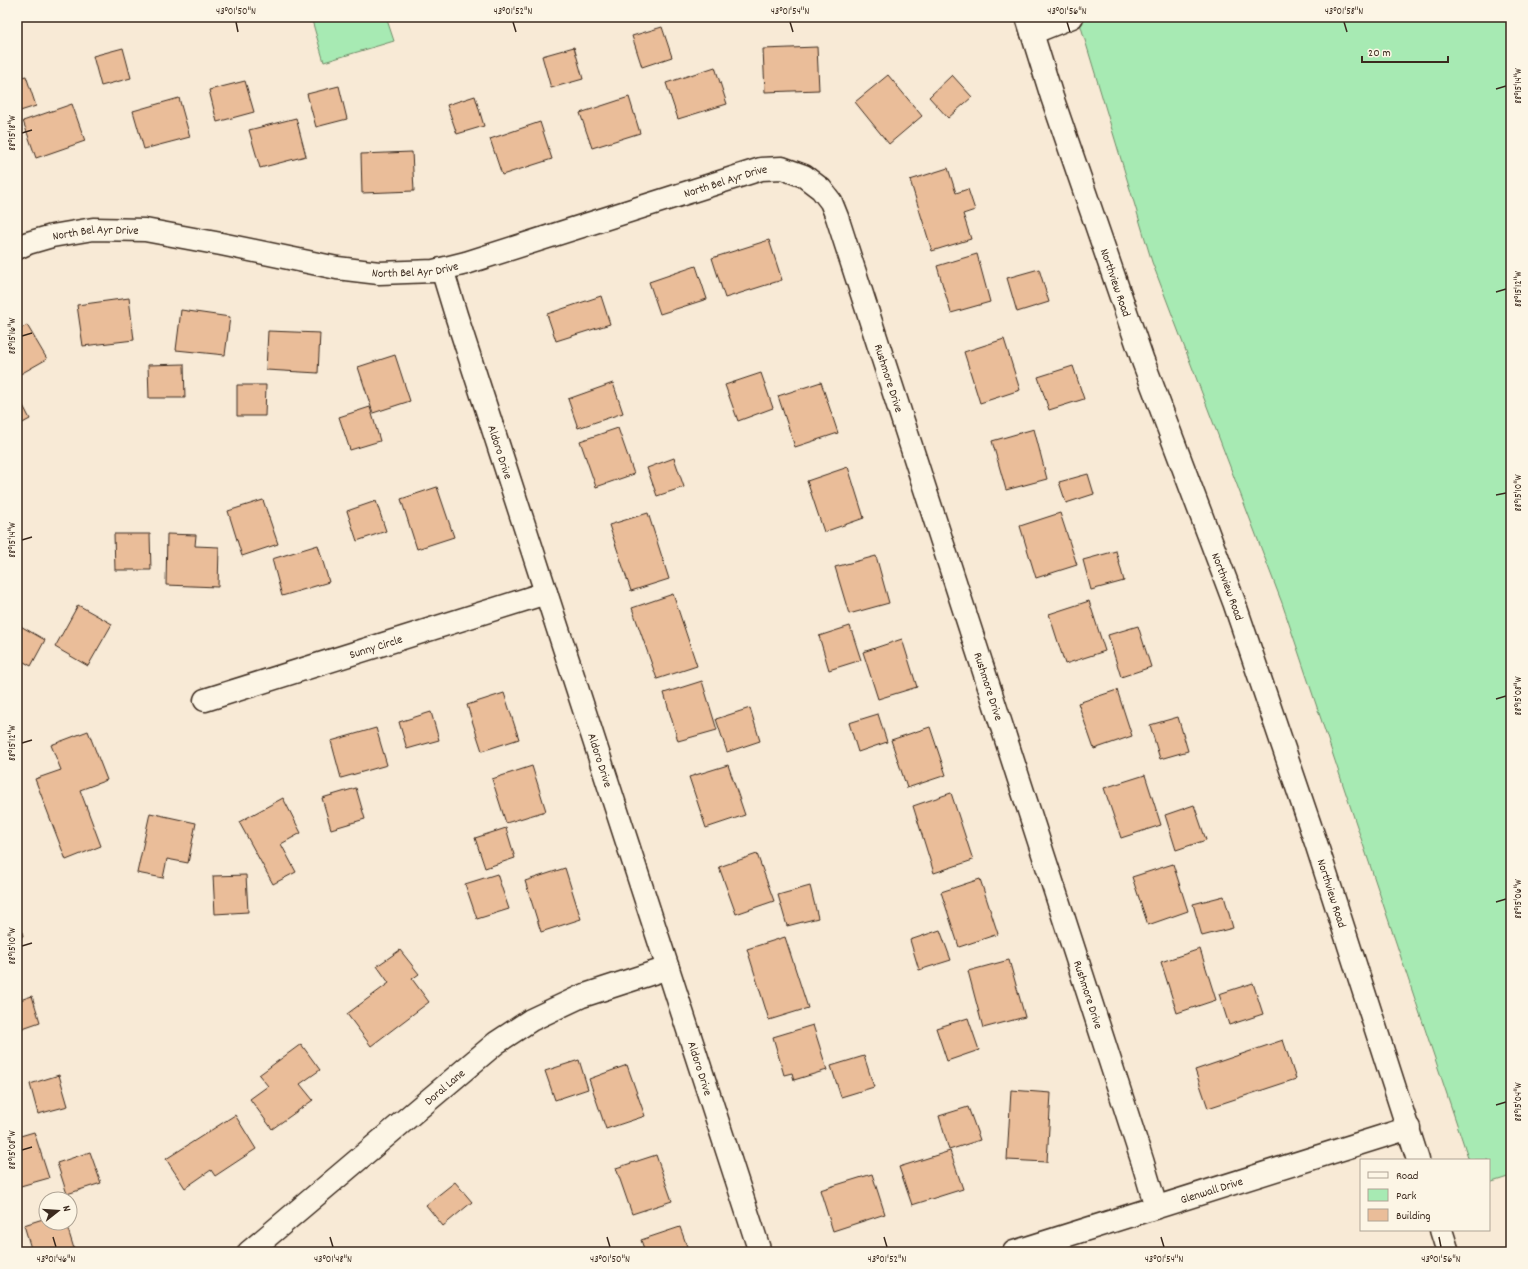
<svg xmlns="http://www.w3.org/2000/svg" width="1528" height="1269" viewBox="0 0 1528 1269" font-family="Dekko,sans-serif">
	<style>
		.green { fill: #a7eab3; stroke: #718a68 }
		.building { fill: #eabd99; stroke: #3b2a1e }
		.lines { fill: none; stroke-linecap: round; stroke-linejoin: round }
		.minor-casing { stroke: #3b2a1e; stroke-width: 25 }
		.minor { stroke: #fcf5e5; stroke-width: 22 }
		.ticks { fill: none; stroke: #3b2a1e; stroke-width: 1.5 }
		.labels { text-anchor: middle; stroke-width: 4; stroke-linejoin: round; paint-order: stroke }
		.street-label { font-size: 12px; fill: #3b2a1e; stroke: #fcf5e5 }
		.neatline { fill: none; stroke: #3b2a1e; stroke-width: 1.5 }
		.ticks-label { font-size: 10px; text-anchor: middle; fill: #3b2a1e }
	</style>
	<rect width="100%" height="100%" fill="#f8ead6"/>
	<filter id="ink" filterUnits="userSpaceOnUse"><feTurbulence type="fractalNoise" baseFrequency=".025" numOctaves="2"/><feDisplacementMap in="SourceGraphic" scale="8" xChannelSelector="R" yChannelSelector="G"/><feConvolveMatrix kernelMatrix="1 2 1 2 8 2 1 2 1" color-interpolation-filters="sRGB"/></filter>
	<g filter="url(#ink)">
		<g class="green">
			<path d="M 311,17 L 386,17 L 394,41 L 324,62 Z"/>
			<path d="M 1078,17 L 1511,17 L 1511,1176 L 1489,1183 L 1489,1160 L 1469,1160 L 1282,603 L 1152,262 Z"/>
		</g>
		<g class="building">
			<path d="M 662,27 L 672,57 L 642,67 L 632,36 Z"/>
			<path d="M 574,47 L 583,79 L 551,88 L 542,56 Z"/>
			<path d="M 817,47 L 819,90 L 765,92 L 763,49 Z"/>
			<path d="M 123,48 L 131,78 L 101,86 L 93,56 Z"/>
			<path d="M 715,67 L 727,104 L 678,119 L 666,83 Z"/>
			<path d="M 888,75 L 922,116 L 889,144 L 855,102 Z"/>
			<path d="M 952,75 L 972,97 L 948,118 L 929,97 Z"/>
			<path d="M 26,76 L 36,106 L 17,112 L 17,78 Z"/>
			<path d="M 245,81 L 254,112 L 217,122 L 209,90 Z"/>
			<path d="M 339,86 L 347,119 L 316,127 L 307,94 Z"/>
			<path d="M 475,96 L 484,126 L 457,134 L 447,105 Z"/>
			<path d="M 629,97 L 640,133 L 592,148 L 580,113 Z"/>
			<path d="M 179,98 L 190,137 L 144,149 L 133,111 Z"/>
			<path d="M 72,104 L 85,141 L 36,158 L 23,121 Z"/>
			<path d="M 296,118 L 306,156 L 260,168 L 249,130 Z"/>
			<path d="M 540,122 L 552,159 L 502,175 L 490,139 Z"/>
			<path d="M 412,152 L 414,191 L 362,193 L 361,154 Z"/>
			<path d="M 948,168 L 956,193 L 968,189 L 975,210 L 963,214 L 971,239 L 932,251 L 910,180 Z"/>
			<path d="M 769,240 L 782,280 L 725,298 L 712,258 Z"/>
			<path d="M 977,254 L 990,302 L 951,313 L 937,266 Z"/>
			<path d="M 696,266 L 707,299 L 660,314 L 649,282 Z"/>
			<path d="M 1039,269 L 1049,302 L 1017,312 L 1007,278 Z"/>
			<path d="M 601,296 L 610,324 L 556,341 L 547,314 Z"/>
			<path d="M 129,298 L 134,340 L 83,346 L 77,305 Z"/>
			<path d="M 181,310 L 230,317 L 225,355 L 176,350 Z"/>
			<path d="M 27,325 L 47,359 L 17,376 L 17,331 Z"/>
			<path d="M 268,331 L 320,333 L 318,373 L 266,370 Z"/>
			<path d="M 1004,339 L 1020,390 L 980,403 L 964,352 Z"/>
			<path d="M 395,355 L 410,401 L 373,413 L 358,367 Z"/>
			<path d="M 184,364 L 185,398 L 149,398 L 148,365 Z"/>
			<path d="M 1073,366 L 1084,399 L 1049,410 L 1038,377 Z"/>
			<path d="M 761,373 L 773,408 L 738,421 L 725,385 Z"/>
			<path d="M 821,382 L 838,433 L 795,447 L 778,396 Z"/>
			<path d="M 613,383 L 623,413 L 578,428 L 568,399 Z"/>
			<path d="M 237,385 L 266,385 L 265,416 L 237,416 Z"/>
			<path d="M 17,394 L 30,419 L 17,426 Z"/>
			<path d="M 370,407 L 380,441 L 350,450 L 339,417 Z"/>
			<path d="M 618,428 L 634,474 L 596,487 L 580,441 Z"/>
			<path d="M 1034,429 L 1047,479 L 1006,490 L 992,441 Z"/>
			<path d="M 674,458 L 684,487 L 657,496 L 647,468 Z"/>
			<path d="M 848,467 L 864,518 L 824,532 L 807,481 Z"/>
			<path d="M 1088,474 L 1094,494 L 1066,503 L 1059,482 Z"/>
			<path d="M 437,487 L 454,537 L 417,549 L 401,499 Z"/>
			<path d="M 263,500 L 278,544 L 242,556 L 228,511 Z"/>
			<path d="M 376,501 L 386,531 L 357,541 L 347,511 Z"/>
			<path d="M 648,513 L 669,579 L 631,591 L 609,525 Z"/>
			<path d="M 1060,513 L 1077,565 L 1036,578 L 1020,526 Z"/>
			<path d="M 114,534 L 150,534 L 151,570 L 115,570 Z"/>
			<path d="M 167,534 L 196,535 L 195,546 L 219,547 L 218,587 L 166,585 Z"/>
			<path d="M 318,545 L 329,582 L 282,596 L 272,559 Z"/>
			<path d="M 1116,551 L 1124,581 L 1091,590 L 1083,560 Z"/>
			<path d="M 876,556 L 889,603 L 849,614 L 835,567 Z"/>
			<path d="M 673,594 L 697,666 L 657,679 L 632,608 Z"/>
			<path d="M 1089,601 L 1105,651 L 1065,664 L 1049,614 Z"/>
			<path d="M 78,605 L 112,624 L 88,666 L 55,647 Z"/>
			<path d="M 17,624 L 45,640 L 31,666 L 17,658 Z"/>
			<path d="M 850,626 L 861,660 L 829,670 L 819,636 Z"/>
			<path d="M 1138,626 L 1151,667 L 1121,677 L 1108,635 Z"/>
			<path d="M 902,639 L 917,687 L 878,699 L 863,652 Z"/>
			<path d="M 702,681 L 717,730 L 678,741 L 664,693 Z"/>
			<path d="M 1117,690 L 1132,736 L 1094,749 L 1078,703 Z"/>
			<path d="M 504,693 L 519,739 L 482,751 L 467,705 Z"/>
			<path d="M 750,708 L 760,741 L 727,752 L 716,719 Z"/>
			<path d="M 431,712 L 439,740 L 407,749 L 399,722 Z"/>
			<path d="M 878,714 L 887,742 L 858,752 L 849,723 Z"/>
			<path d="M 1178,717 L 1188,751 L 1160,759 L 1150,725 Z"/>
			<path d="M 930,727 L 946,775 L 907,788 L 891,740 Z"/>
			<path d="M 376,728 L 387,765 L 341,778 L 331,741 Z"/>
			<path d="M 88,731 L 107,780 L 80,790 L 101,846 L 66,860 L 35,779 L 61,770 L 51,745 Z"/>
			<path d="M 728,765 L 745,815 L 706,828 L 689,777 Z"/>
			<path d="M 532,766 L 546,811 L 506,823 L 492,779 Z"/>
			<path d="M 1145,775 L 1161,825 L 1121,838 L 1104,788 Z"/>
			<path d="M 356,788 L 365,819 L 331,829 L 322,798 Z"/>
			<path d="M 951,793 L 973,860 L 934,873 L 913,806 Z"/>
			<path d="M 283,798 L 301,833 L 281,844 L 296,872 L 273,884 L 239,822 Z"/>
			<path d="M 1194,805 L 1206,840 L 1176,850 L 1165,815 Z"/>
			<path d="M 150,813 L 196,823 L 188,863 L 167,859 L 163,878 L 137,873 Z"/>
			<path d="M 506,828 L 515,858 L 485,868 L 475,838 Z"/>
			<path d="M 757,854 L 774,901 L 736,914 L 719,867 Z"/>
			<path d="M 1173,864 L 1188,911 L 1148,925 L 1132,877 Z"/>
			<path d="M 565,868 L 581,919 L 541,932 L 525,881 Z"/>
			<path d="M 497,874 L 509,909 L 477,919 L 465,884 Z"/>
			<path d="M 246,875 L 248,912 L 215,914 L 213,876 Z"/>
			<path d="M 980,879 L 998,934 L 959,947 L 941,892 Z"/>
			<path d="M 810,886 L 818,918 L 787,926 L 778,895 Z"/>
			<path d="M 1224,896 L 1233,928 L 1202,936 L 1193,904 Z"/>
			<path d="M 17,914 L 23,936 L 17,937 Z"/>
			<path d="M 940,930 L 951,960 L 919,970 L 910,940 Z"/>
			<path d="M 785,937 L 808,1008 L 769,1020 L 747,949 Z"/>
			<path d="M 1200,949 L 1216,1000 L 1177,1013 L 1161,962 Z"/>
			<path d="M 400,950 L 419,974 L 412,979 L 429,1002 L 371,1046 L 347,1014 L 389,983 L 377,966 Z"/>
			<path d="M 1009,960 L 1025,1017 L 983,1028 L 968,971 Z"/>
			<path d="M 1253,983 L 1263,1014 L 1229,1025 L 1219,994 Z"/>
			<path d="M 17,992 L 20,1000 L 32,996 L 40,1022 L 17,1030 Z"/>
			<path d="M 968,1018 L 979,1050 L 947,1061 L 936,1028 Z"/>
			<path d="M 813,1025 L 827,1070 L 794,1080 L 792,1073 L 784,1075 L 773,1037 Z"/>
			<path d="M 1283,1040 L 1296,1079 L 1208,1108 L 1195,1070 Z"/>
			<path d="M 301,1044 L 320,1070 L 300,1084 L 313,1100 L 272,1129 L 250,1099 L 268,1086 L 259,1075 Z"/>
			<path d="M 864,1056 L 874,1087 L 841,1097 L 831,1066 Z"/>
			<path d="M 579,1060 L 588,1089 L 555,1100 L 545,1071 Z"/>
			<path d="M 627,1065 L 645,1116 L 606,1129 L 589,1079 Z"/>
			<path d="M 59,1075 L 68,1106 L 38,1114 L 30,1084 Z"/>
			<path d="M 17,1080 L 22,1096 L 17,1097 Z"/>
			<path d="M 1011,1090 L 1051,1093 L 1047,1162 L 1007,1160 Z"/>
			<path d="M 968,1107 L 980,1140 L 949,1150 L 939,1116 Z"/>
			<path d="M 235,1115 L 256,1149 L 215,1176 L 211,1170 L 185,1188 L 166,1159 Z"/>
			<path d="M 34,1132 L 49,1178 L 17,1187 L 17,1137 Z"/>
			<path d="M 950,1151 L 963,1189 L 912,1205 L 899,1167 Z"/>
			<path d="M 90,1152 L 101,1183 L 67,1194 L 57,1163 Z"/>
			<path d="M 656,1155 L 672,1201 L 632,1214 L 616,1168 Z"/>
			<path d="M 872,1174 L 885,1214 L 833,1231 L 820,1190 Z"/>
			<path d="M 455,1182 L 472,1202 L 443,1226 L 426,1205 Z"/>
			<path d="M 46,1218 L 46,1223 L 66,1223 L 75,1252 L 32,1252 L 24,1225 Z"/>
			<path d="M 680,1227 L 689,1252 L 645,1252 L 641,1240 Z"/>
		</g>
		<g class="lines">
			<defs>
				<g id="minor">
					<path id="s1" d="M 1027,17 L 1052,97 L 1143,361 L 1234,602 L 1316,843 L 1418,1160"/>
					<path d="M 1032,33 L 1072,17"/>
					<path id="s2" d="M 17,248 L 28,243 L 52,236 L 93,229 L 145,230 L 221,244 L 337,268 L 379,273 L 434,271 L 466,263 L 761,169 L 782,168 L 804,176 L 821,189 L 831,202 L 837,217 L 1142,1160 L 1156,1207"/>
					<path id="s3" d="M 442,269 L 456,315 L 760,1252"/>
					<path id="s4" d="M 205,700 L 546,593"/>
					<path d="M 1441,1230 L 1448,1252"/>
					<path id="s5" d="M 249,1252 L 496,1043 L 531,1020 L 582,996 L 668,968"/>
					<path id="s6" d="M 1014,1252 L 1409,1128"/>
				</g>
			</defs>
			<use href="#minor" class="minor-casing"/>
			<use href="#minor" class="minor"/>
		</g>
	</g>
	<path class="ticks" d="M 236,22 L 238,32M 513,22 L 516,32M 790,22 L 793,32M 1067,22 L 1070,32M 1344,22 L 1347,32M 1496,89 L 1506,86M 22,133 L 32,130M 1496,292 L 1506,289M 22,336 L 32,333M 1496,495 L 1506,493M 22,540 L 32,537M 1496,699 L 1506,696M 22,743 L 32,740M 1496,902 L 1506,899M 22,946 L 32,943M 1496,1105 L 1506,1102M 22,1150 L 32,1147M 53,1237 L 56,1247M 330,1237 L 333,1247M 607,1237 L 610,1247M 884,1237 L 887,1247M 1161,1237 L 1164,1247M 1439,1237 L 1441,1247"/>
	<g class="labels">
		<g class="street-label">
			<text dy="4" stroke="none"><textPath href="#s2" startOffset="729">North Bel Ayr Drive</textPath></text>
			<text dy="4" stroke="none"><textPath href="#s2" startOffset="81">North Bel Ayr Drive</textPath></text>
			<text dy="4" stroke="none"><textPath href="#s2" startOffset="405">North Bel Ayr Drive</textPath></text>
			<text dy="4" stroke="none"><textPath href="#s1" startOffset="280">Northview Road</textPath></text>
			<text dy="4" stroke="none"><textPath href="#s2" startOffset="1034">Rushmore Drive</textPath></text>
			<text dy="4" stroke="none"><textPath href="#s3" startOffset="192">Aldoro Drive</textPath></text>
			<text dy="4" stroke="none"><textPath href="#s1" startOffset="604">Northview Road</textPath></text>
			<text dy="4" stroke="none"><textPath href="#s4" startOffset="179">Sunny Circle</textPath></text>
			<text dy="4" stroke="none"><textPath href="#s2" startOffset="1358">Rushmore Drive</textPath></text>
			<text dy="4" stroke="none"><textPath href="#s3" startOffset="516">Aldoro Drive</textPath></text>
			<text dy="4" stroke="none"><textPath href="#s1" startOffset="928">Northview Road</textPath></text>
			<text dy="4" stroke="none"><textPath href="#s2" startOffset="1682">Rushmore Drive</textPath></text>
			<text dy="4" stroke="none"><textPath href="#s3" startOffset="840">Aldoro Drive</textPath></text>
			<text dy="4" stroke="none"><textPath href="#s5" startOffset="256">Doral Lane</textPath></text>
			<text dy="4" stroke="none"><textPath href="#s6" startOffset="207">Glenwall Drive</textPath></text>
		</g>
	</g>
	<rect width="1528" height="1269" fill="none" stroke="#fcf5e5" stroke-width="44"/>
	<rect x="1360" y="1159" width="130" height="72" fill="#fcf5e5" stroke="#afa495"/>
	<rect x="1368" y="1172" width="20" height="6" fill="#fcf5e5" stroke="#afa495"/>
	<text x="1396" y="1179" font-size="12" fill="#3b2a1e">Road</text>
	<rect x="1368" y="1189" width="20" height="12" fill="#a7eab3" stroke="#afa495"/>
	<text x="1396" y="1199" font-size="12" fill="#3b2a1e">Park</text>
	<rect x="1368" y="1209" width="20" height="12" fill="#eabd99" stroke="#afa495"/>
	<text x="1396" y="1219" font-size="12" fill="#3b2a1e">Building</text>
	<g transform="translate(58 1211) rotate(73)"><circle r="19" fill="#fcf5e5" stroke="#afa495"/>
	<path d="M0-3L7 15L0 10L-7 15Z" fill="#3b2a1e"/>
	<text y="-6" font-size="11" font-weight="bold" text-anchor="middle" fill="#3b2a1e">N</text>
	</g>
	<path d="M1362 56v6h86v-6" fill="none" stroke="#3b2a1e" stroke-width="2"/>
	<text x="1368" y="56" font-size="12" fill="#3b2a1e" stroke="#fcf5e5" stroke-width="3" paint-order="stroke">20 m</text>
	<rect x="22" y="22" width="1484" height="1225" class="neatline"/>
	<g class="ticks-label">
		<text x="236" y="14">43°01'50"N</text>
		<text x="513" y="14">43°01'52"N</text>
		<text x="790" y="14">43°01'54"N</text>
		<text x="1067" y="14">43°01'56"N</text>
		<text x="1344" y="14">43°01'58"N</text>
		<text transform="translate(1517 86) rotate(-90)" y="4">88°15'14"W</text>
		<text transform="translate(11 133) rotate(-90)" y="4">88°15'18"W</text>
		<text transform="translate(1517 289) rotate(-90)" y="4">88°15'12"W</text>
		<text transform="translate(11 336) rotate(-90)" y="4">88°15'16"W</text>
		<text transform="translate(1517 493) rotate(-90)" y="4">88°15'10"W</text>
		<text transform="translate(11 540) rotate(-90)" y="4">88°15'14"W</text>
		<text transform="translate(1517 696) rotate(-90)" y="4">88°15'08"W</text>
		<text transform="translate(11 743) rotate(-90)" y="4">88°15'12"W</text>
		<text transform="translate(1517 899) rotate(-90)" y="4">88°15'06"W</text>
		<text transform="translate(11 946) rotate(-90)" y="4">88°15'10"W</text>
		<text transform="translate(1517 1102) rotate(-90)" y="4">88°15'04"W</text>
		<text transform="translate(11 1150) rotate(-90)" y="4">88°15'08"W</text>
		<text x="56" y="1262">43°01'46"N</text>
		<text x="333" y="1262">43°01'48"N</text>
		<text x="610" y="1262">43°01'50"N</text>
		<text x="887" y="1262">43°01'52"N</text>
		<text x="1164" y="1262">43°01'54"N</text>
		<text x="1441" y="1262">43°01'56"N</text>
	</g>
</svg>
